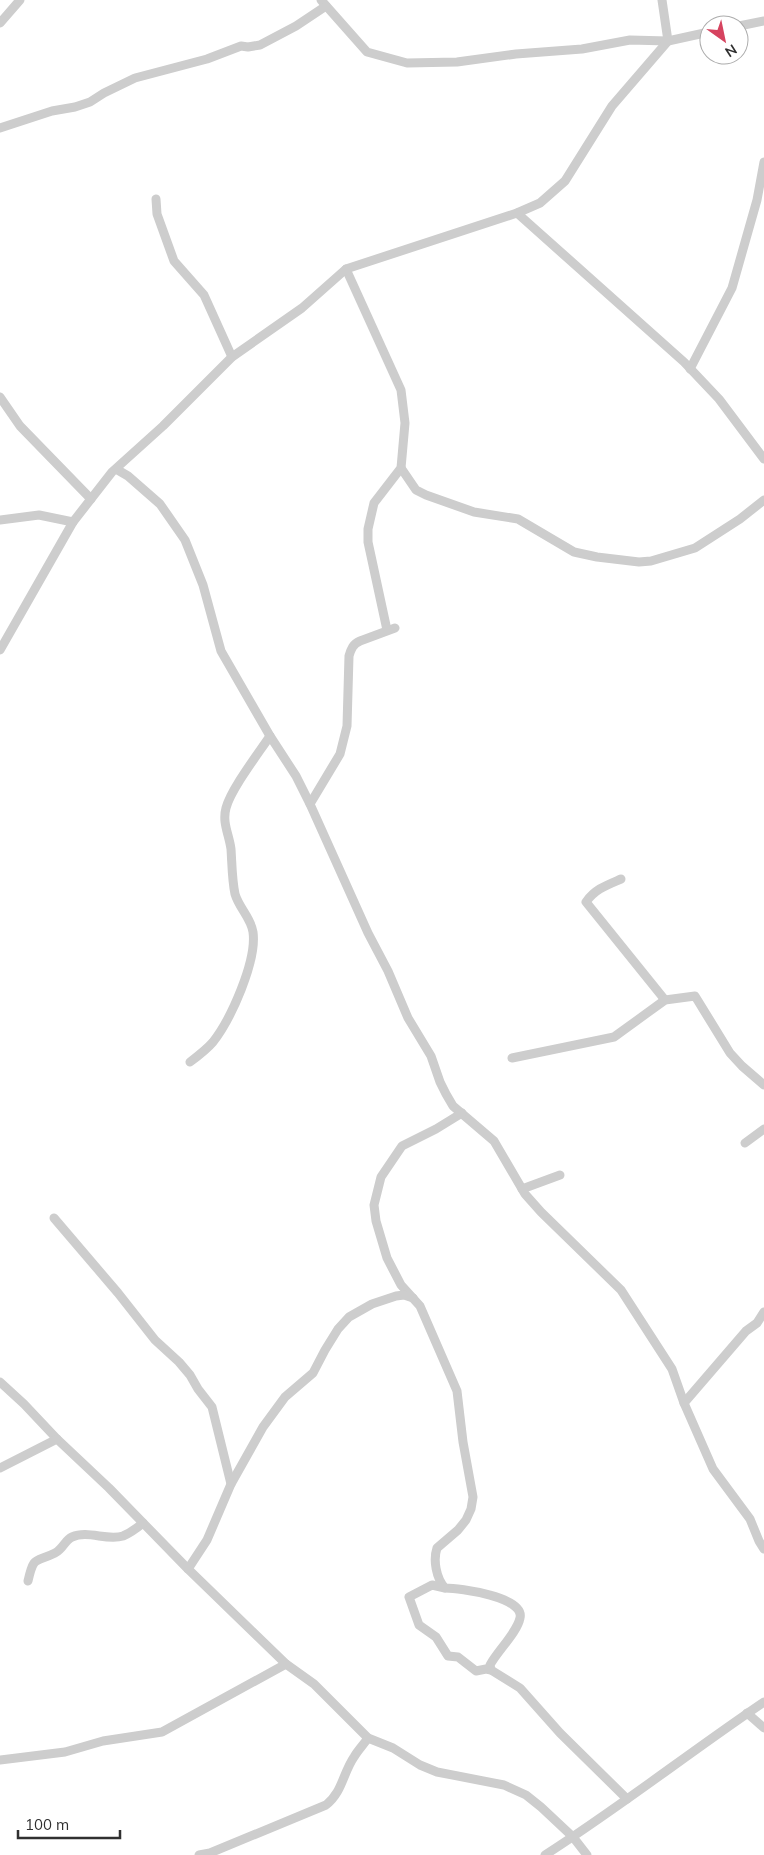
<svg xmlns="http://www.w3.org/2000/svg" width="764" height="1855" viewBox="0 0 764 1855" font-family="Mulish,sans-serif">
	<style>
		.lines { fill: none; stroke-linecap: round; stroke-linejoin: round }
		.minor { stroke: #cdcdcd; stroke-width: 9 }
	</style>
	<rect width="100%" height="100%" fill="#fff"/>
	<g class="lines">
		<g class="minor">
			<path d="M 321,0 L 367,52 L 407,63 L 457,62 L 516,54 L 582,49 L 630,40 L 668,41 L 709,32"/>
			<path d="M 0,23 L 20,0"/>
			<path d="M 739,26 L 764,21"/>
			<path d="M 0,128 L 52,111 L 75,107 L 90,102 L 104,93 L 135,78 L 207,59 L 241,46 L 248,47 L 260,45 L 296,26 L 326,6"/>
			<path d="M 156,199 L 157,214 L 174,261 L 204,295 L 232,357"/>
			<path d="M 517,213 L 684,362 L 719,399 L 764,459"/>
			<path d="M 346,269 L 401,390 L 405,423 L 401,468 L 374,503 L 368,529 L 368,542 L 387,630"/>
			<path d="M 690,369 L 732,288 L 757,200 L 764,162"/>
			<path d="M 0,397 L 20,426 L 91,499"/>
			<path d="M 401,468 L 416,490 L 426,495 L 474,512 L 518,519 L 574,552 L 597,557 L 639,562 L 651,561 L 695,548 L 740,519 L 764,500"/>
			<path d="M 116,469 L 128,476 L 160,504 L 185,540 L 203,585 L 221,651 L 270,736 L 296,776 L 310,804 L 368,933 L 388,971 L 408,1018 L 431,1056 L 440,1082 L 446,1094 L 453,1106 L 494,1141 L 525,1194 L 541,1212 L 621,1290 L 672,1369 L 684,1403 L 713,1469 L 750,1519 L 759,1541 L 764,1549"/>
			<path d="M 0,520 L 39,515 L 73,522"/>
			<path d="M 0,650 L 73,522 L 112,472 L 163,426 L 232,357 L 302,308 L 346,269 L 517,213 L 540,203 L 565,181 L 612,106 L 668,41 L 662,0"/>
			<path d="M 310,804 L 340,754 L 347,726 L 349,656 C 351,649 353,644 360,641 L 395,628"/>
			<path d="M 621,879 C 607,885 595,889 586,902 L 665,1000"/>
			<path d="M 512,1058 L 614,1037 L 665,1000 L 695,996 L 730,1053 L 742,1066 L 764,1085"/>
			<path d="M 190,1062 C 198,1056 207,1049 213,1042 C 231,1019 257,961 253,932 C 251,918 239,908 235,894 C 232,880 232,864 231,849 C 229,834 222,823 226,808 C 231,789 258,754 270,736"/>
			<path d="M 462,1113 L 436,1129 L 402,1146 L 381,1177 L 374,1205 L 376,1221 L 387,1258 L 401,1285 L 420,1306 L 457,1391 L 463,1442 L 473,1497 L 471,1509 L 466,1520 L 458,1530 L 437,1548 C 433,1560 436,1578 445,1588 C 460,1588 525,1597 520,1618 C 517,1633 498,1650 490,1665 L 491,1670"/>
			<path d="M 745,1143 L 764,1129"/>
			<path d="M 522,1189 L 560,1175"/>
			<path d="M 54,1218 L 118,1293 L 155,1340 L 179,1362 L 190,1375 L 198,1389 L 212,1407 L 231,1484"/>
			<path d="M 0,1382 L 24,1404 L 57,1439 L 109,1488 L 188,1569 L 286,1664 L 314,1684 L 368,1738 L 393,1748 L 420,1765 L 437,1772 L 504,1785 L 526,1795 L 541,1807 L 573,1837 L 587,1855"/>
			<path d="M 684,1403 L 746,1331 L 757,1323 L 764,1312"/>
			<path d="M 0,1468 L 57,1439"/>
			<path d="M 188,1569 L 207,1540 L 231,1484 L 263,1427 L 285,1397 L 313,1373 L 325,1350 L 338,1329 L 349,1317 L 372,1304 L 396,1296 L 404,1295 L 413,1298"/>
			<path d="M 28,1581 C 34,1555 35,1563 55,1553 C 63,1549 65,1540 72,1537 C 88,1530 107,1541 123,1536 C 130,1533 137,1528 143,1523"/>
			<path d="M 445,1588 L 432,1585 L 409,1597 L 419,1625 L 436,1637 L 448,1656 L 458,1657 L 476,1671 L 486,1669 L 491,1670 L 520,1688 L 560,1733 L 627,1799"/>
			<path d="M 747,1713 L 764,1728"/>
			<path d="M 0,1760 L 65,1752 L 103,1741 L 162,1732 L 286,1664"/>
			<path d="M 199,1855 L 210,1853 L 326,1805 C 342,1793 343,1773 354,1757 C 358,1750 364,1744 368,1738"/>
			<path d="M 545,1855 C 620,1807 690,1752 764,1702"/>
		</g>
	</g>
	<g transform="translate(724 40) rotate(147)"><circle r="24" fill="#ffffff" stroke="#acacac"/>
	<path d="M0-4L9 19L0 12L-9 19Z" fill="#d6435f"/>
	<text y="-8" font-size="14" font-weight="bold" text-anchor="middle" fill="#303030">N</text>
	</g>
	<path d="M18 1830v8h102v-8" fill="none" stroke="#303030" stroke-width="2.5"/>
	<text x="25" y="1830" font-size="15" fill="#303030" stroke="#ffffff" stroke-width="4" paint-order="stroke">100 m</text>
</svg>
